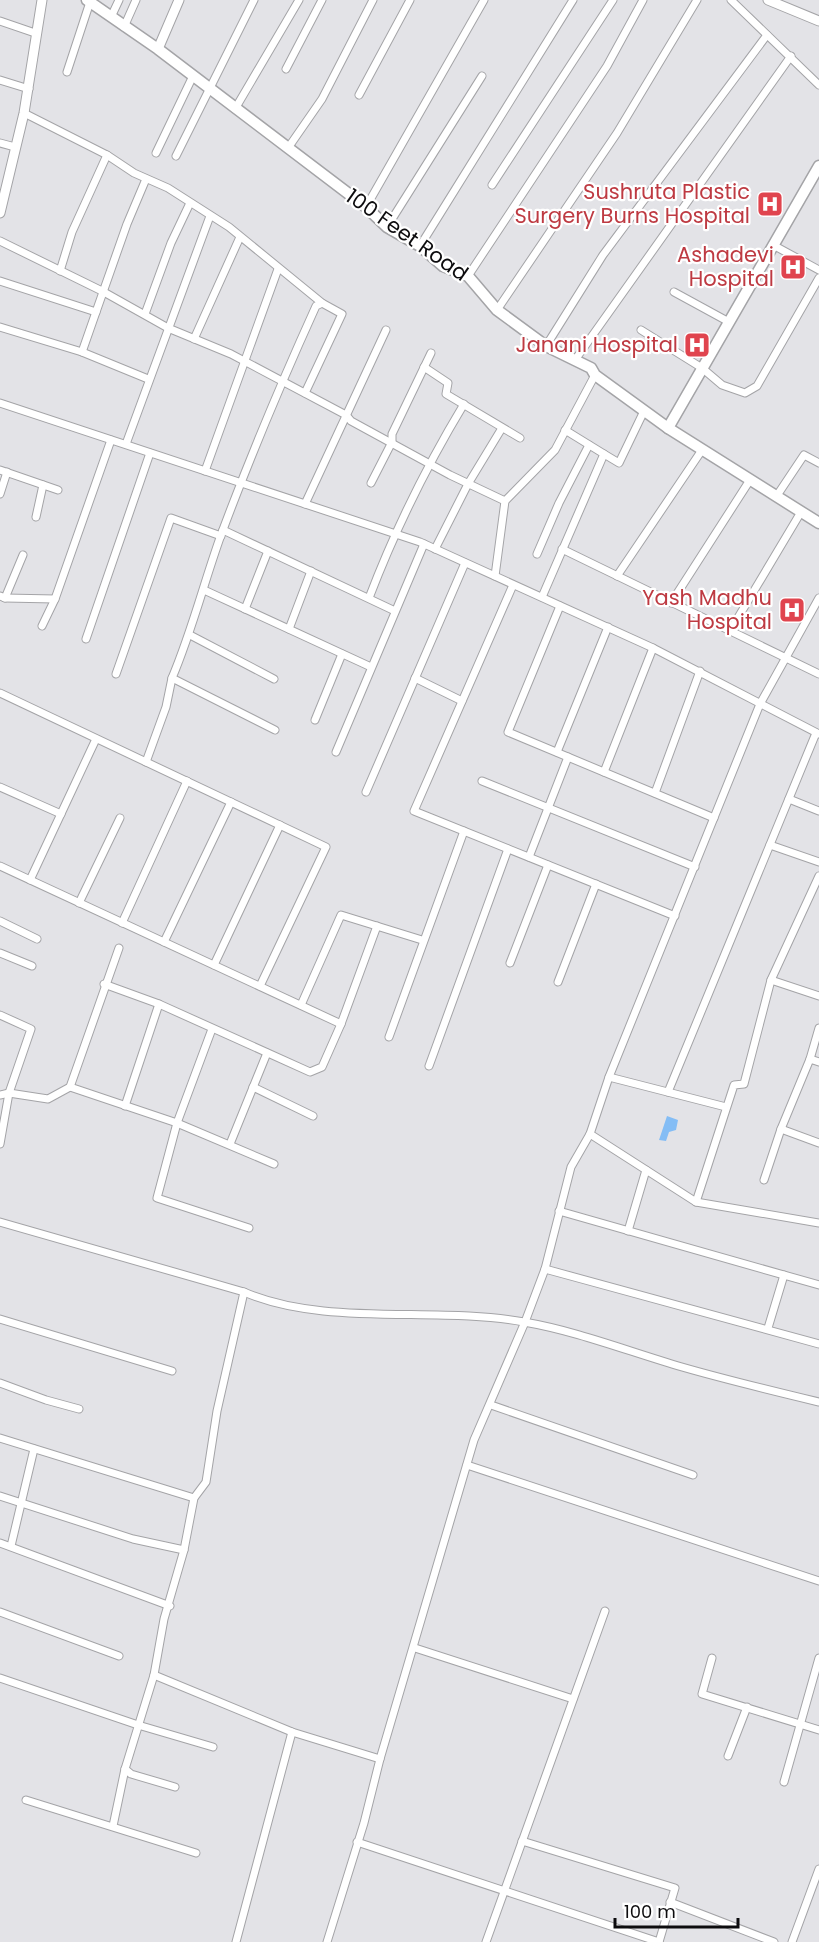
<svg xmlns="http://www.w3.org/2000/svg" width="819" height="1942" viewBox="0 0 819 1942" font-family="Poppins,sans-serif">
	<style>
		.water { fill: #84bdf5 }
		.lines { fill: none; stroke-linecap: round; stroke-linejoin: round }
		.minor-casing { stroke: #a4a4a7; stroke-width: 9 }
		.tertiary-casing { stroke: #a4a4a7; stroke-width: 11 }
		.secondary-casing { stroke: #a4a4a7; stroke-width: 13 }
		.minor { stroke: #fff; stroke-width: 7 }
		.tertiary { stroke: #fff; stroke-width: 9 }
		.secondary { stroke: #fff; stroke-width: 10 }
		.labels { text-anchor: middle; stroke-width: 4.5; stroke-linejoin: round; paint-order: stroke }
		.health-label { font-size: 21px; fill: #be3a42; stroke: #fff; text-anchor: end }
		.street-label { font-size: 21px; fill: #0d0c0e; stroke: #fff }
	</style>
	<rect width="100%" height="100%" fill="#e3e3e7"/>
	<path class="water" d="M 667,1116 L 678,1120 L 676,1130 L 669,1132 L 666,1141 L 659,1140 Z"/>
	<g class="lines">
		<defs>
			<g id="minor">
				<path d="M 731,0 L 819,85"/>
				<path d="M 111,17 L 119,0"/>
				<path d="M 0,21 L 35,33"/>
				<path d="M 124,27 L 136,0"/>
				<path d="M 286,69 L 322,0"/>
				<path d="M 67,72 L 90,2"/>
				<path d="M 0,80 L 29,89"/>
				<path d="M 359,95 L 410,0"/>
				<path d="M 235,109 L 299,0"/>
				<path d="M 24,113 L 107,155 L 134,173 L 168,188 L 229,227 L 322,303"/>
				<path d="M 0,143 L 15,147"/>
				<path d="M 288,148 L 322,99 L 373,0"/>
				<path d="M 156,153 L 192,78"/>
				<path d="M 176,156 L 254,0"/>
				<path d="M 492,185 L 613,0"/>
				<path d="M 366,207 L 484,0"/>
				<path d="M 387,227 L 482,76"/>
				<path d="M 0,241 L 102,291 L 168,328 L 231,354 L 346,415 L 351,421 L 450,475 L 505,501"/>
				<path d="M 773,245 L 819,270"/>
				<path d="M 420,246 L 573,0"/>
				<path d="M 60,271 L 72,232 L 107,155"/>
				<path d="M 468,276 L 607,66 L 643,0"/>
				<path d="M 0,281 L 96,312 L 127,224 L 146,179"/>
				<path d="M 674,292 L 729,322"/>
				<path d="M 497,310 L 617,133 L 697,0"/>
				<path d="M 145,314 L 171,243 L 190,203"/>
				<path d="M 0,327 L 82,352 L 148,379"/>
				<path d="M 641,330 L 702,368 L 722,385 L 745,393 L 757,386 L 819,278"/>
				<path d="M 194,339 L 240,237"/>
				<path d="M 546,346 L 603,255 L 767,35"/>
				<path d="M 82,352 L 96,312"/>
				<path d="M 575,360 L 791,56"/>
				<path d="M 424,367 L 448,383 L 446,394 L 520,438"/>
				<path d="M 0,403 L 420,542 L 653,648 L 819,734"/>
				<path d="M 126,444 L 210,216"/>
				<path d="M 604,454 L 619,463 L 644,411"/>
				<path d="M 0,470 L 58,490"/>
				<path d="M 205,471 L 278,269"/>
				<path d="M 371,483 L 392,442 L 392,434 L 431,353"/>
				<path d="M 0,494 L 7,472"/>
				<path d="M 776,497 L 804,455 L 819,463"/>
				<path d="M 305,504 L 386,330"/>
				<path d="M 36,517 L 43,485"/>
				<path d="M 223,530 L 395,611"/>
				<path d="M 435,549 L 468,484 L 502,428"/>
				<path d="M 562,549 L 819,674"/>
				<path d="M 537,554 L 559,503 L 589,445"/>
				<path d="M 495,576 L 505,501 L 555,450 L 595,375"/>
				<path d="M 617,576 L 702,450"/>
				<path d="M 513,585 L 414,811 L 675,916"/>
				<path d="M 204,590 L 371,667"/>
				<path d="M 0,596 L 5,598 L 23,555"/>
				<path d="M 542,597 L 604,454 L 565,430"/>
				<path d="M 5,598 L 55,599"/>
				<path d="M 369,598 C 395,530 426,467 464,404"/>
				<path d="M 671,603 L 750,480"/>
				<path d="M 560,606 L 508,732 L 714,818"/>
				<path d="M 245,609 L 268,551"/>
				<path d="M 42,626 L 55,599 L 111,440"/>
				<path d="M 289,629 L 311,571"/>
				<path d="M 730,631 L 801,512"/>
				<path d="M 190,635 L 274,679"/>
				<path d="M 86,639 L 150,453"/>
				<path d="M 116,674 L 171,518 L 221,536"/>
				<path d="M 415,678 L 462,701"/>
				<path d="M 0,693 L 326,847 L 260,986"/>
				<path d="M 315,720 L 342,654"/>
				<path d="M 275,730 L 172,678 C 192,631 204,582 221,535 C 250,457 282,381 316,306 L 322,303 L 342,314 L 305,393"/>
				<path d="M 336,752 L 424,544"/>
				<path d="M 557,752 L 608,627"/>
				<path d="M 146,762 L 166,707 L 172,678"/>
				<path d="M 604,772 L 653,648"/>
				<path d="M 482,781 L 695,867"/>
				<path d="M 0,787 L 61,814"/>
				<path d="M 366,792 L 465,563"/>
				<path d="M 655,793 L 700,671"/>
				<path d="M 789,799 L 819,811"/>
				<path d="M 770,845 L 819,862"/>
				<path d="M 529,857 L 568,757"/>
				<path d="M 0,866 L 341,1024"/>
				<path d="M 30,880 L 96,739"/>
				<path d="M 79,903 L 120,818"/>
				<path d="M 0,921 L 37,939"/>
				<path d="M 122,923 L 187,781"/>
				<path d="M 164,942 L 231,802"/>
				<path d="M 0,953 L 32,966"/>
				<path d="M 510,963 L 548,865"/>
				<path d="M 214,965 L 280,825"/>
				<path d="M 771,980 L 819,996"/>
				<path d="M 558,982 L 596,884"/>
				<path d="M 104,984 L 159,1004 L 310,1072 L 322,1067 L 341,1024 L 377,926"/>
				<path d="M 301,1005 L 341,915 L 422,940"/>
				<path d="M 0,1015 L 31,1029 L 9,1093 L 0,1144"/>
				<path d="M 212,1029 L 177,1123 L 157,1198 L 249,1228"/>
				<path d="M 389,1037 L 464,831"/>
				<path d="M 810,1059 L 819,1028"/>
				<path d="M 429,1066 L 508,849"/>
				<path d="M 609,1077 L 726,1107"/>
				<path d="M 70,1087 L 177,1123 L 274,1164"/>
				<path d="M 253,1087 L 313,1116"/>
				<path d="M 668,1092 L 816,733"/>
				<path d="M 0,1095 L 9,1093 L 48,1099 L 70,1087 L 119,948"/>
				<path d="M 125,1106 L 159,1004"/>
				<path d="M 781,1129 L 819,1143"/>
				<path d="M 590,1134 L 696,1202 L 819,1223"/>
				<path d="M 230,1144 L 267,1053"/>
				<path d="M 764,1180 L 781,1129 L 810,1059 L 819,1062"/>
				<path d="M 696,1202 L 734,1085 L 744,1084 L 771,980 L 819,876"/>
				<path d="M 559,1211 L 819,1285"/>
				<path d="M 0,1222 L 244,1292 L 217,1411 L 206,1482 L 194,1498 L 184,1550 L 164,1619 L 154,1675 L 125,1769 L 113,1826"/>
				<path d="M 628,1231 L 646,1170"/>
				<path d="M 545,1269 L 819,1344"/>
				<path d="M 244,1292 C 324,1327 436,1306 524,1322 C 577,1331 630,1352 682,1367 C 727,1380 773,1391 819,1402"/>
				<path d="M 0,1319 L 172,1371"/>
				<path d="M 768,1328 L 784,1275"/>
				<path d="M 0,1383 L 46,1400 L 79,1409"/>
				<path d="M 491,1405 L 693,1475"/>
				<path d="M 0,1438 L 194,1498"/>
				<path d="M 467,1465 L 819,1581"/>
				<path d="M 0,1496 L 133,1539 L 184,1550"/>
				<path d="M 0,1543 L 170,1606"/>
				<path d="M 11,1546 L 34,1449"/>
				<path d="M 0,1612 L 119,1656"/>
				<path d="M 415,1648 L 573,1699"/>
				<path d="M 712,1658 L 702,1694 L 819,1730"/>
				<path d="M 154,1675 L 292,1732 L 380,1759"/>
				<path d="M 0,1678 L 138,1725 L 213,1747"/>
				<path d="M 728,1756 L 747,1707"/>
				<path d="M 125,1769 L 131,1774 L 175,1787"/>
				<path d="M 784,1782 L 819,1658"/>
				<path d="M 26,1800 L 196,1853"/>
				<path d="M 522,1841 L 675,1888 L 659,1942"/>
				<path d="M 357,1842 L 659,1942"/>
				<path d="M 670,1902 L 774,1942"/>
				<path d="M 236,1942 L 292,1732"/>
				<path d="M 327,1942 L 364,1823 L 380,1759 L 474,1440 L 525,1322 L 545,1269 L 571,1167 L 590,1134 L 609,1077 L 760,704 L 819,598"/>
				<path d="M 486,1942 L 605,1611"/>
				<path d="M 792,1942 L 819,1869"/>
			</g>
			<g id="tertiary">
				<path d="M 768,0 L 819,21"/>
				<path d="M 158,49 L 179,0"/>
				<path d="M 0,213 L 24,113 L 42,0"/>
			</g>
			<g id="secondary">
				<path d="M 87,0 L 158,49 L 366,207 L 387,227 L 420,246 L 443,266 L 468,276 L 497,310 L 546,346 L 591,368 L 595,375 L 668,428 L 819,523"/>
				<path d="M 668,428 L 819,166"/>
			</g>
		</defs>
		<use href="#minor" class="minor-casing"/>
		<use href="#tertiary" class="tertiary-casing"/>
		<use href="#secondary" class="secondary-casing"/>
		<use href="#minor" class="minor"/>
		<use href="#tertiary" class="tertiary"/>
		<use href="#secondary" class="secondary"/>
	</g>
	<defs>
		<symbol id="hospital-square" viewBox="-11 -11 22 22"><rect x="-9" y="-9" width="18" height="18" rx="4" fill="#e0444e" stroke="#fff"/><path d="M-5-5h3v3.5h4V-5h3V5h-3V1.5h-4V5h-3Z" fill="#fff"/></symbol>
	</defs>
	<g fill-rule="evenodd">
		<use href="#hospital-square" x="755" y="189" width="30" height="30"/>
		<use href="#hospital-square" x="778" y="252" width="30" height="30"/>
		<use href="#hospital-square" x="682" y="330" width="30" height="30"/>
		<use href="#hospital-square" x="777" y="595" width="30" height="30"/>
	</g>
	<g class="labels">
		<g class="health-label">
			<text x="750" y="199">Sushruta Plastic<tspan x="750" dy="24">Surgery Burns Hospital</tspan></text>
			<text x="774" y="262">Ashadevi<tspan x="774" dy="24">Hospital</tspan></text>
			<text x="678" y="352">Janani Hospital</text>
			<text x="772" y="605">Yash Madhu<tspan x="772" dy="24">Hospital</tspan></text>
		</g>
		<g class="street-label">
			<text transform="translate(407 235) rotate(35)" y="7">100 Feet Road</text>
		</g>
	</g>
	<path d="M615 1918v9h123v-9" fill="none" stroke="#0d0c0e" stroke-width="3"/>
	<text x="624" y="1918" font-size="18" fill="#0d0c0e" stroke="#ffffff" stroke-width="4.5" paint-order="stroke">100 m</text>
</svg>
